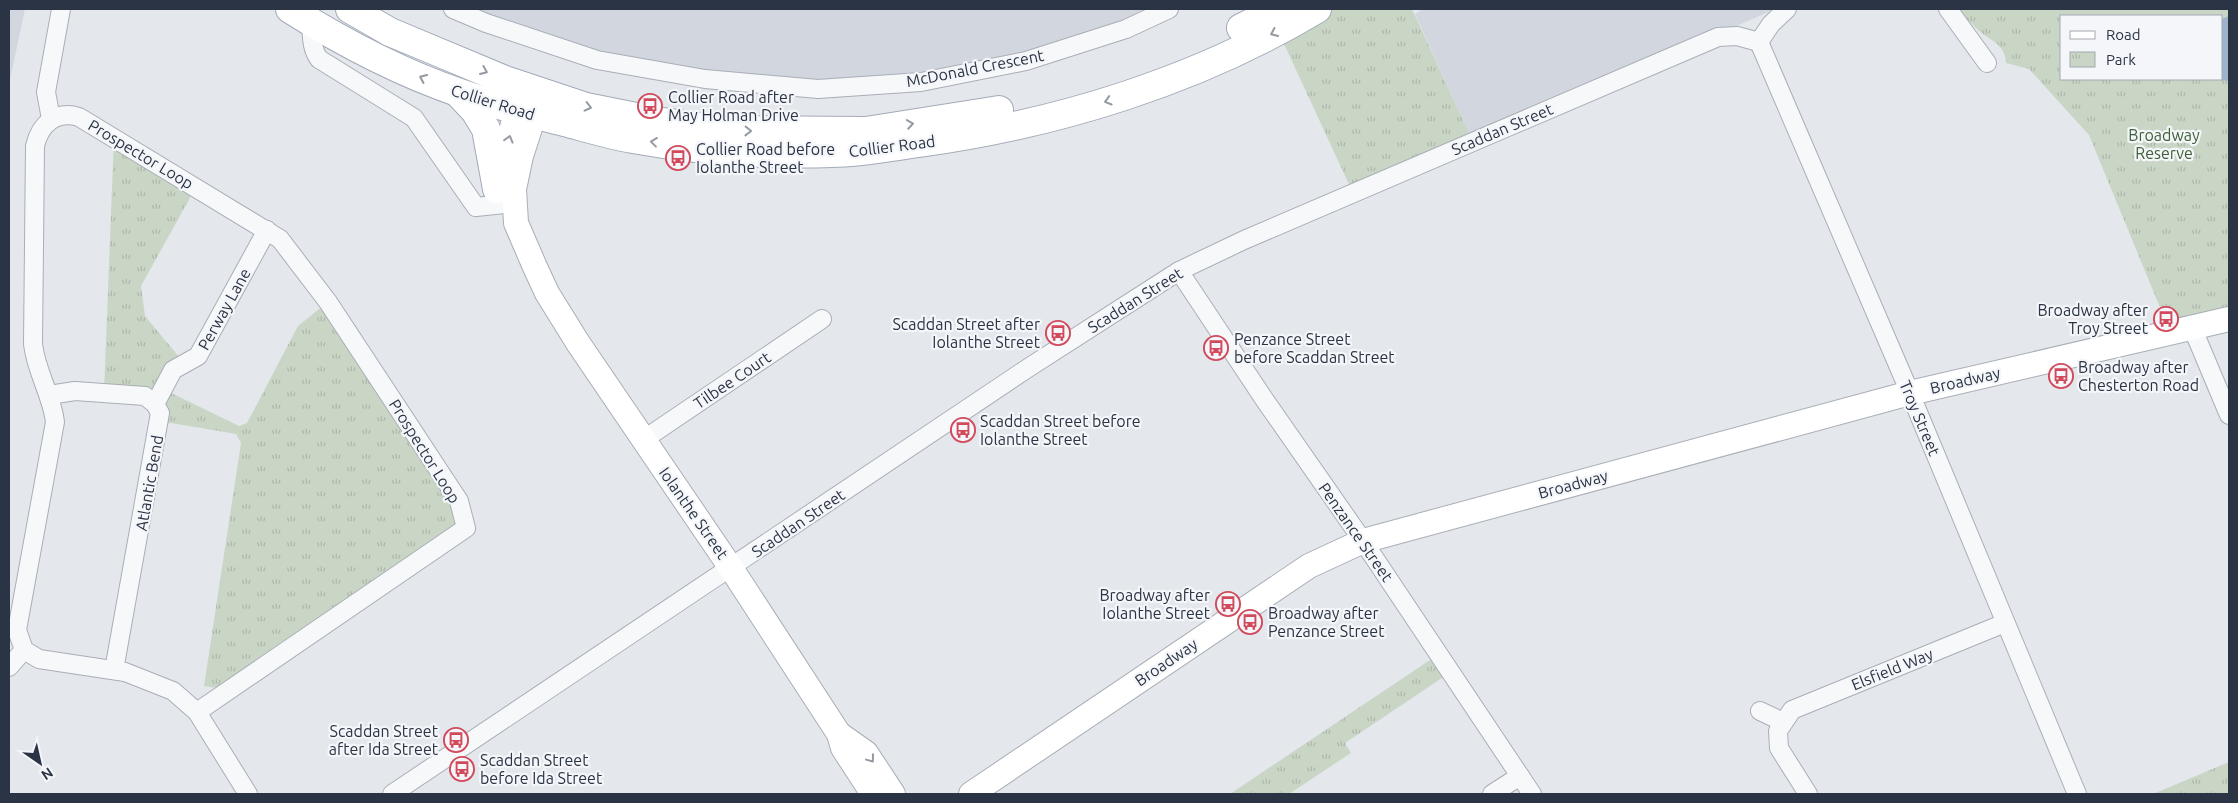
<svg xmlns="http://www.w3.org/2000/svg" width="2238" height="803" viewBox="0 0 2238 803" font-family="Ubuntu,sans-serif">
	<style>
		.built { fill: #d2d6de }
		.park { fill: url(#park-tufts); fill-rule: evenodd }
		.water { fill: #9fb4cc }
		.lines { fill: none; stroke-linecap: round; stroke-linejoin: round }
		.street-casing { stroke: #a9aeb7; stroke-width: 20 }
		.secondary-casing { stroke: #a9aeb7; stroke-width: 26 }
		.primary-casing { stroke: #a3abb8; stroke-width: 30 }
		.street { stroke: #f7f8fa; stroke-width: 18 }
		.secondary { stroke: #fff; stroke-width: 24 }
		.primary { stroke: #fff; stroke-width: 28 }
		.oneway { stroke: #959aa2 }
		.labels { text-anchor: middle; stroke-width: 4.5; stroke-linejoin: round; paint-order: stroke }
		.street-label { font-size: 16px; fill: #2b3445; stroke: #f4f6f9 }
		.poi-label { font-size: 16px; fill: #2b3445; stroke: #f4f6f9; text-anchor: start }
		.park-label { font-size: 16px; fill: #3f6138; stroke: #f4f6f9 }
	</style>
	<defs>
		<pattern id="park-tufts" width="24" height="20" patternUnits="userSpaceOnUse" patternTransform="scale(1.25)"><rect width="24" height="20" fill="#c9d6c5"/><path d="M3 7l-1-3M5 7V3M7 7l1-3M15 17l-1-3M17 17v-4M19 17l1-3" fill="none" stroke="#adb8ab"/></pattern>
	</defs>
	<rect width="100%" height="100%" fill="#e4e7ec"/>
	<g class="built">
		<path d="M 9,9 L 25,9 L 9,84 Z"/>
		<path d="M 452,9 L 1171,9 L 1024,61 L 805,89 L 678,75 Z"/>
		<path d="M 1423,9 L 1775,9 L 1473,142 L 1415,14 Z"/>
	</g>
	<g class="park">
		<path d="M 1317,9 L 1412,9 L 1473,142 L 1353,193 L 1278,31 Z"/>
		<path d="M 1958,9 L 2229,9 L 2229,312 L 2168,327 L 2089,135 L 2029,69 L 2006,63 C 2005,43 1990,41 1978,30 C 1971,23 1964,16 1958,9 ZM 2062,16 L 2222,16 L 2222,79 L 2062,79 Z"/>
		<path d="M 114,137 L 196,187 L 141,286 L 145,316 L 184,363 L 163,389 L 239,426 L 247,423 L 298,326 L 328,302 L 466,528 L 229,690 L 204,686 L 241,443 L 236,434 L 171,423 L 159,424 L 155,404 L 104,393 Z"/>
		<path d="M 1439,654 L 1451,672 L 1345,743 L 1351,753 L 1289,794 L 1230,794 Z"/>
		<path d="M 2229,762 L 2229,794 L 2153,794 Z"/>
	</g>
	<path class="water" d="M 2229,16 L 2229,81 L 2214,79 L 2222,79 L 2222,19 Z"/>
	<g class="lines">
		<defs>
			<g id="street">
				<path d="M 453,9 L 486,23 L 597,60 L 705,79 L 818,89 L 921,82 L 1026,61 L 1126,29 L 1169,9"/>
				<path d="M 1948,9 L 1987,63"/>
				<path d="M 311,22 C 312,36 311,48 319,59 L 414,118 L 476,207 L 513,203"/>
				<path d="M 1759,42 L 1910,393 L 2077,794"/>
				<path d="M 1759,42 L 1771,24 L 1787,9"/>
				<path d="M 51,119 L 46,92 L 61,9"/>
				<path d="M 1179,271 L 1264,399 L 1363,541 L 1532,794"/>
				<path d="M 2192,327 L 2229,415"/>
				<path d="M 49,395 L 75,391 L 145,396 L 155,404 L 160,413 L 114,670"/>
				<path d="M 155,404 L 173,370 L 198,356 L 267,230"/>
				<path d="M 643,440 L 822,319"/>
				<path d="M 9,667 L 24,650"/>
				<path d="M 1760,711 L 1783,722"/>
				<path d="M 197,712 L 466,528 L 459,501 L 328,302 L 280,239 L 79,117 C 56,110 40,124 35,146 L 33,344 C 36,372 52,395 55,422 L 17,630 L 24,650 L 39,659 L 125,672 L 173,691 L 197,712 L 248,794"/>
				<path d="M 392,794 L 1028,368 L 1179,271 L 1244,240 L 1718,37 L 1737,36 L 1759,42"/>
				<path d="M 1492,794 L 1520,776"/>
				<path d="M 1808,794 L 1779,748 L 1778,731 L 1792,710 L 2005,623"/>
			</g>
			<g id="secondary">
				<path d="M 540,97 L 521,156 L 514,189 L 516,223 L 535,267 L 547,293 L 578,343 L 731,568 L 839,734 L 843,748 L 873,794"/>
				<path d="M 499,175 L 522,91"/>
				<path d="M 839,734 L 866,753 L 893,794"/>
				<path d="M 971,794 L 1309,566 L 1363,541 L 1910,393 L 2229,319"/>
			</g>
			<g id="primary">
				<path d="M 290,9 C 342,42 402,73 460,93 C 494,105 529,113 564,122 C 587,128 610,135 633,139 C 698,151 766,155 832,153 C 861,153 890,147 919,143 C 1057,124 1197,81 1317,9"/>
				<path d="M 350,9 L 390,32 L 505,80 L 586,107 L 656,121 L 722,130 L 866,131 L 999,110"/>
				<path d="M 1241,28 L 1279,9"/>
				<path d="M 458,93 L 475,111 L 486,129 L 497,189"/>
			</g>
		</defs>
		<use href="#street" class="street-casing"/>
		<use href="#secondary" class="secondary-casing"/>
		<use href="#primary" class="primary-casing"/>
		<use href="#street" class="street"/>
		<use href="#secondary" class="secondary"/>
		<use href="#primary" class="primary"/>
	</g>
	<defs><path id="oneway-chevron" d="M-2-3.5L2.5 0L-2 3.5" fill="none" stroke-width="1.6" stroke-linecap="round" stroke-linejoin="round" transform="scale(1.25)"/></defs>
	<g class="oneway">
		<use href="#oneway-chevron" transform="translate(1274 33) rotate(155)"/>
		<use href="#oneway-chevron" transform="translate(484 71) rotate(23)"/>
		<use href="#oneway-chevron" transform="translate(423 78) rotate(-156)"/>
		<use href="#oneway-chevron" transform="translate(1108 101) rotate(164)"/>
		<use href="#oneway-chevron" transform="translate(588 107) rotate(14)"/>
		<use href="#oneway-chevron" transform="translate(910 124) rotate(-9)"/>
		<use href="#oneway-chevron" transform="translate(748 131) rotate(1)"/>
		<use href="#oneway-chevron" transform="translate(509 139) rotate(-75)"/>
		<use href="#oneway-chevron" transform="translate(654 142) rotate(-173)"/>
		<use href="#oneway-chevron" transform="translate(871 759) rotate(53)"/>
	</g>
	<defs>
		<symbol id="bus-ring" viewBox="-11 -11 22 22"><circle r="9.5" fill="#f4f6f9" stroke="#d1495b" stroke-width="1.5"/><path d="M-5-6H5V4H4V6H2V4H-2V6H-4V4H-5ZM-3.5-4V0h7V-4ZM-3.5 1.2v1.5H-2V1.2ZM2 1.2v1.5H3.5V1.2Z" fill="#d1495b"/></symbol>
	</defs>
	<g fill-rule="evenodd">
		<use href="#bus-ring" x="636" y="92" width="28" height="28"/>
		<use href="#bus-ring" x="664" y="144" width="28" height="28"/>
		<use href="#bus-ring" x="2152" y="305" width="28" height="28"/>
		<use href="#bus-ring" x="1044" y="319" width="28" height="28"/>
		<use href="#bus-ring" x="1202" y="334" width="28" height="28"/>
		<use href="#bus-ring" x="2047" y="362" width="28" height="28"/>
		<use href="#bus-ring" x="949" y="416" width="28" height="28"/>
		<use href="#bus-ring" x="1214" y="590" width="28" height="28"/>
		<use href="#bus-ring" x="1236" y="608" width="28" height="28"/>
		<use href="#bus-ring" x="442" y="726" width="28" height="28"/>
		<use href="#bus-ring" x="448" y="755" width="28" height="28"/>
	</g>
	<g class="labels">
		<g class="street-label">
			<text transform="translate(975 68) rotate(-11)" y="6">McDonald Crescent</text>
			<text transform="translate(493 102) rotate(17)" y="6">Collier Road</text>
			<text transform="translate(1502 129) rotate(-23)" y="6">Scaddan Street</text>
			<text transform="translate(892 146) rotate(-7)" y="6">Collier Road</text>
			<text transform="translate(141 154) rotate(31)" y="6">Prospector Loop</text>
			<text transform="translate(1135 300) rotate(-32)" y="6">Scaddan Street</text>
			<text transform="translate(224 309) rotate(-61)" y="6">Perway Lane</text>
			<text transform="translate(732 380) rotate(-34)" y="6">Tilbee Court</text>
			<text transform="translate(1965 380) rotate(-13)" y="6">Broadway</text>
			<text transform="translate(1920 418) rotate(67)" y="6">Troy Street</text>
			<text transform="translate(425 451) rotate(58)" y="6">Prospector Loop</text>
			<text transform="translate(149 483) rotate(-80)" y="6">Atlantic Bend</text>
			<text transform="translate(1573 484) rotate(-15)" y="6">Broadway</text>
			<text transform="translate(694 513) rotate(55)" y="6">Iolanthe Street</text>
			<text transform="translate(798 523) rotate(-34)" y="6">Scaddan Street</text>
			<text transform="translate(1356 532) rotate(55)" y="6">Penzance Street</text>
			<text transform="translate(1166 662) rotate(-34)" y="6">Broadway</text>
			<text transform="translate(1892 669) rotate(-22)" y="6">Elsfield Way</text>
		</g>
		<g class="poi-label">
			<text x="668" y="103">Collier Road after<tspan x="668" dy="18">May Holman Drive</tspan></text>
			<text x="696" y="155">Collier Road before<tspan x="696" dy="18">Iolanthe Street</tspan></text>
			<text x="2148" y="316" text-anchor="end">Broadway after<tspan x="2148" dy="18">Troy Street</tspan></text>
			<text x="1040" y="330" text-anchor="end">Scaddan Street after<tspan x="1040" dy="18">Iolanthe Street</tspan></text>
			<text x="1234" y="345">Penzance Street<tspan x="1234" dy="18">before Scaddan Street</tspan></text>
			<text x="2078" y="373">Broadway after<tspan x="2078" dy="18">Chesterton Road</tspan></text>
			<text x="980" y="427">Scaddan Street before<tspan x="980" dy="18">Iolanthe Street</tspan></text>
			<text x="1210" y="601" text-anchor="end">Broadway after<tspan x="1210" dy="18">Iolanthe Street</tspan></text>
			<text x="1268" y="619">Broadway after<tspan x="1268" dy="18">Penzance Street</tspan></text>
			<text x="438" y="737" text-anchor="end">Scaddan Street<tspan x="438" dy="18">after Ida Street</tspan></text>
			<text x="480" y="766">Scaddan Street<tspan x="480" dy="18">before Ida Street</tspan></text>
		</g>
		<g class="park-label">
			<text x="2164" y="141">Broadway<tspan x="2164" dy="18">Reserve</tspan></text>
		</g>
	</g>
	<rect width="2238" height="803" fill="none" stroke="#2b3445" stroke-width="20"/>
	<rect x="2060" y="15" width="162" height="65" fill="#f4f6f9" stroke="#a4a8b1"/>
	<rect x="2070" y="31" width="25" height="8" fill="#ffffff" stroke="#a4a8b1"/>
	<text x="2106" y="40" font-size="15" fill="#2b3445">Road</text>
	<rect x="2070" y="52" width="25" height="15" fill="url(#park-tufts)" stroke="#a4a8b1"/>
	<text x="2106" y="65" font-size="15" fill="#2b3445">Park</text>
	<g transform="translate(40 763) rotate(146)" stroke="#f4f6f9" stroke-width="4" paint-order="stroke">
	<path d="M0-4L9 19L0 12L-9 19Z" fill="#2b3445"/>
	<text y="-8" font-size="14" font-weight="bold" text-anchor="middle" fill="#2b3445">N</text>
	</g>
</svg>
